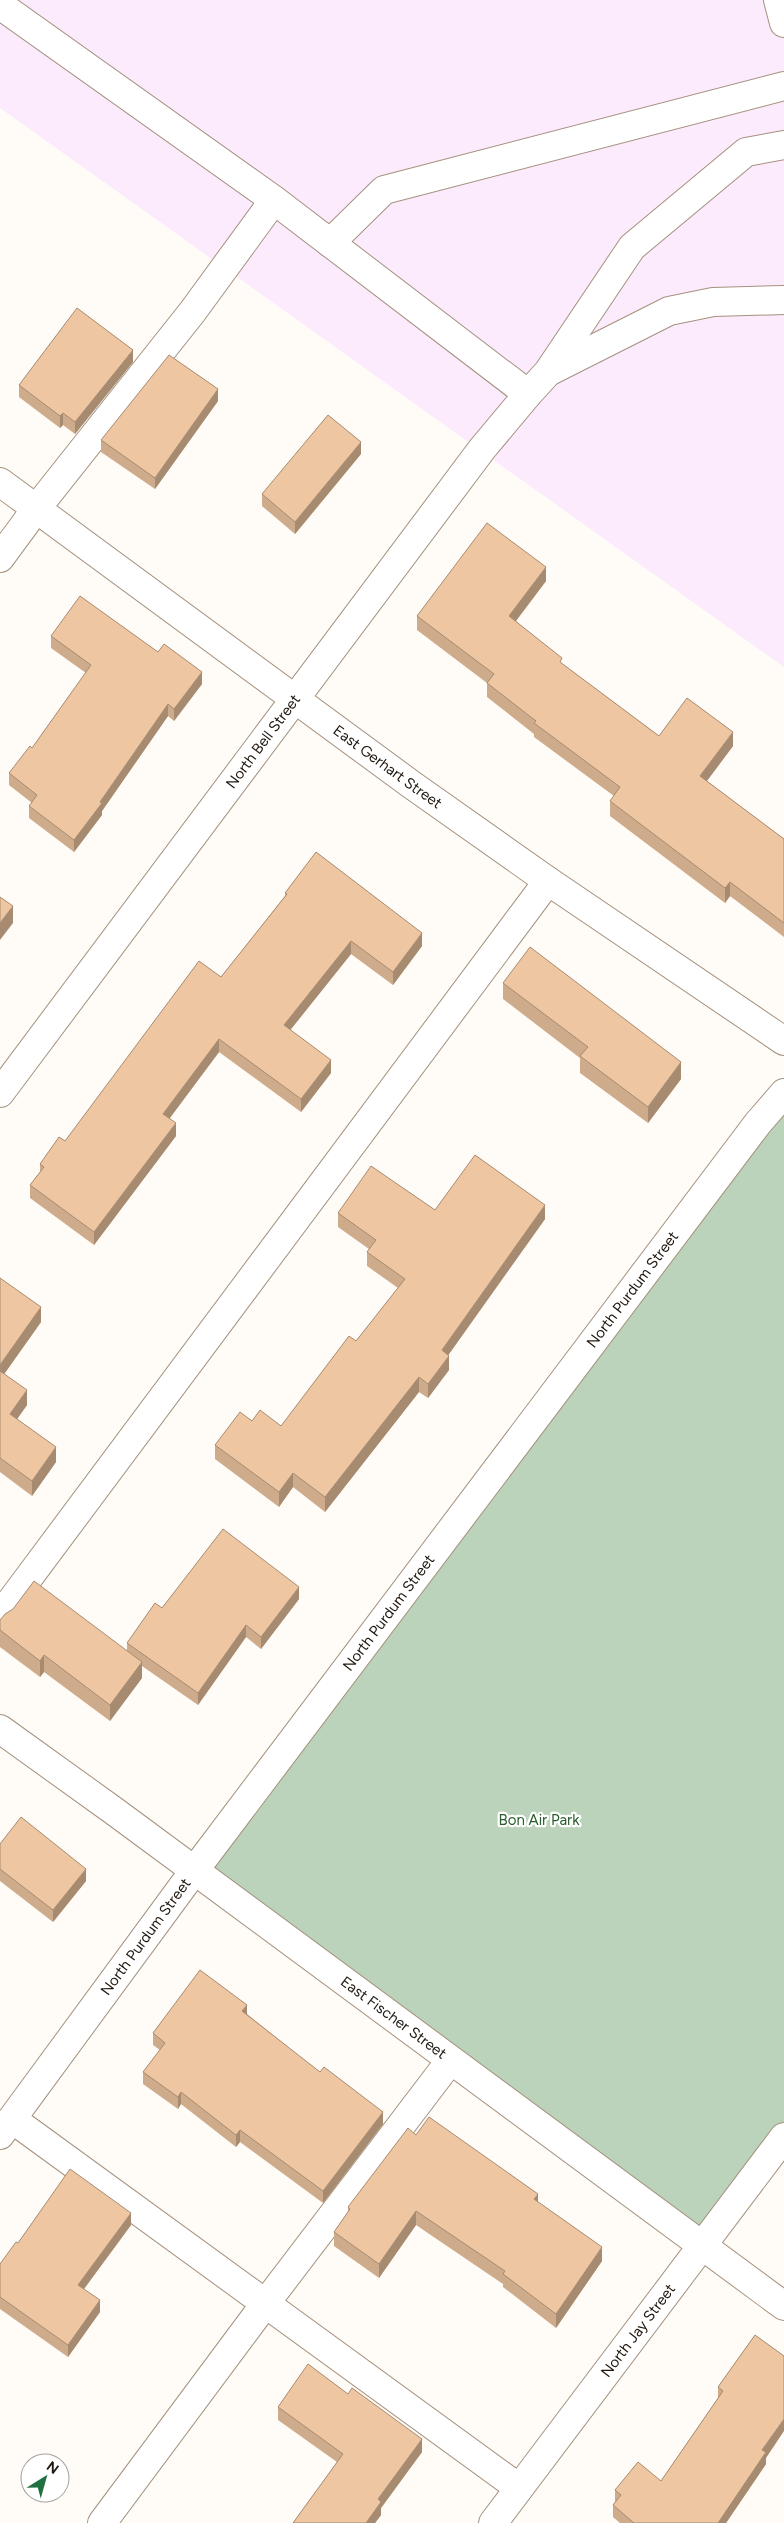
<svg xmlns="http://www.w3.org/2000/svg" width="784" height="2523" viewBox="0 0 784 2523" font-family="Figtree,sans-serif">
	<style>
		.education { fill: #fcebfd }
		.green { fill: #bbd3ba }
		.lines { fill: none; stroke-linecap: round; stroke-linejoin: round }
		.minor-casing { stroke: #a5917e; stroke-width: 30 }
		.minor { stroke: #fff; stroke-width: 28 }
		.wall { fill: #cdab8b }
		.shaded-wall { fill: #a78b71 }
		.building { fill: #eec7a2; stroke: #a78b71 }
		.labels { text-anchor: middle; stroke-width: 4.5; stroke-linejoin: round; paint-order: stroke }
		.street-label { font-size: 15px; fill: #1f1710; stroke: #fff }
		.park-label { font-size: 15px; fill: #295d2b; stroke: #fff }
	</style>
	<rect width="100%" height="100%" fill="#fffbf7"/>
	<path class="education" d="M 0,0 L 784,0 L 784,667 L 0,108 Z"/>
	<path class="green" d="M 784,1093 L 784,2137 L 701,2247 L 194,1871 Z"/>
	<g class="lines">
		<defs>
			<g id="minor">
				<path d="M 778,0 L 784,23"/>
				<path d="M 0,5 L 274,200 L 528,394"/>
				<path d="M 330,243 L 384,190 L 784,86"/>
				<path d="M 550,371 L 669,311 L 713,302 L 784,300"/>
				<path id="s1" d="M 0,482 L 412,785 L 548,881 L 784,1041"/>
				<path d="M 0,558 L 36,509 L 193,311 L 274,200"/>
				<path id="s2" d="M 0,1093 L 482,449 L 528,394 L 548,372 L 632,247 L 746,152 L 784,145"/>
				<path d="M 0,1616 L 548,881"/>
				<path id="s3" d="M 0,1729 L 114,1811 L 784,2306"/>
				<path d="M 12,2119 L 519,2488"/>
				<path id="s4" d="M 0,2135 L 194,1871 L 758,1123 L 784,1093"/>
				<path d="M 102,2523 L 265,2304 L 450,2061"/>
				<path id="s5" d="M 493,2523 L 784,2137"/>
			</g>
		</defs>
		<use href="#minor" class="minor-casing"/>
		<use href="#minor" class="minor"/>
	</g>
	<g class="wall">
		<path d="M 133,362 L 75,434 L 63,425 L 60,428 L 19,397 L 19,385 Z"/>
		<path d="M 218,401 L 155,489 L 101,452 L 101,440 Z"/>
		<path d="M 361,454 L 295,534 L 262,506 L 262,494 Z"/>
		<path d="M 546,581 L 516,621 L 562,664 L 659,736 L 733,746 L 707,781 L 784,839 L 784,937 L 730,896 L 725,903 L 610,816 L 610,801 L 614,796 L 534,737 L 534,734 L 487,697 L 487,683 L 417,630 L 417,616 Z"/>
		<path d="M 51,636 L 202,684 L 174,721 L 168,716 L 102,811 L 102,815 L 74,852 L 29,818 L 29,806 L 32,803 L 9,785 L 9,773 L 32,748 L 86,673 L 51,648 Z"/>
		<path d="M 285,893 L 422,946 L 393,985 L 351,954 L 290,1030 L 331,1073 L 301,1112 L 219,1052 L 170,1118 L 176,1136 L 94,1245 L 30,1198 L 30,1185 L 40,1172 L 40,1164 L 65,1141 L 221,977 L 285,896 Z"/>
		<path d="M 503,983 L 681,1079 L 648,1123 L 580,1073 L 580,1058 L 503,999 Z"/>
		<path d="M 435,1210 L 545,1219 L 448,1355 L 449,1370 L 428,1398 L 419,1392 L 325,1512 L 293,1487 L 279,1507 L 215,1459 L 215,1445 L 252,1421 L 281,1426 L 356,1341 L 398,1288 L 367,1266 L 367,1252 L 369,1249 L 338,1227 L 338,1213 Z"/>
		<path d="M 0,1278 L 41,1322 L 4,1374 L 27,1405 L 17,1419 L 56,1462 L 32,1496 L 0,1472 Z"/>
		<path d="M 299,1599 L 261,1649 L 246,1637 L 198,1705 L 142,1666 L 142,1678 L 110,1721 L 44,1672 L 40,1677 L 0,1647 L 0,1620 L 127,1650 L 127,1643 L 162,1608 Z"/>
		<path d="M 0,1844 L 86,1881 L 53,1922 L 0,1881 Z"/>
		<path d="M 247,2014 L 383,2124 L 323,2203 L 240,2142 L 236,2147 L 181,2104 L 178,2109 L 143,2084 L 143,2072 L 160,2050 L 153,2045 L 153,2033 Z"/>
		<path d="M 416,2135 L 538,2202 L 602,2261 L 556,2328 L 503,2287 L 503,2284 L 416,2225 L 379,2278 L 334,2246 L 334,2232 L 348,2212 L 348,2207 Z"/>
		<path d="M 131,2225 L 84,2289 L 100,2312 L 68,2357 L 0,2309 L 0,2264 L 18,2243 Z"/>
		<path d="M 755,2335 L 766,2464 L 726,2523 L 620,2523 L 613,2517 L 613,2505 L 615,2502 L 615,2490 L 661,2481 L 718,2398 L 718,2387 Z"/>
		<path d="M 278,2407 L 422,2452 L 381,2508 L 381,2515 L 375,2523 L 293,2523 L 337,2462 L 278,2420 Z"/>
	</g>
	<g class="shaded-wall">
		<path d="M 133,350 L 133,362 L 75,434 L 75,422 Z"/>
		<path d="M 218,389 L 218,401 L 155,489 L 155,478 Z"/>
		<path d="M 63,413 L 63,425 L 60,428 L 60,416 Z"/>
		<path d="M 361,442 L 361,454 L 295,534 L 295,522 Z"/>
		<path d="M 546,567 L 546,581 L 509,630 L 509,616 Z"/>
		<path d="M 202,672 L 202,684 L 174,721 L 174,709 Z"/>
		<path d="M 168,704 L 168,716 L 102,811 L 102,815 L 74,852 L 74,840 Z"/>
		<path d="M 733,732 L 733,746 L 700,790 L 700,776 Z"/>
		<path d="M 730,882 L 730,896 L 725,903 L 725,888 Z"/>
		<path d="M 13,906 L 13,923 L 0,940 L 0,923 Z"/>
		<path d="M 422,933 L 422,946 L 393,985 L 393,972 Z"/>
		<path d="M 351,941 L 351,954 L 284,1038 L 284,1025 Z"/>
		<path d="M 219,1039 L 219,1052 L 163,1127 L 163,1114 Z"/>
		<path d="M 331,1060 L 331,1073 L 301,1112 L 301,1099 Z"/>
		<path d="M 681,1062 L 681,1079 L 648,1123 L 648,1107 Z"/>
		<path d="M 176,1123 L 176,1136 L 94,1245 L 94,1232 Z"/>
		<path d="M 545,1205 L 545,1219 L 442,1364 L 442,1350 Z"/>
		<path d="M 41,1307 L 41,1322 L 0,1380 L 0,1365 Z"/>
		<path d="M 449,1356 L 449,1370 L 428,1398 L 428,1384 Z"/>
		<path d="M 419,1377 L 419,1392 L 325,1512 L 325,1497 Z"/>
		<path d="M 27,1390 L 27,1405 L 10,1429 L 10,1414 Z"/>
		<path d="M 56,1447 L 56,1462 L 32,1496 L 32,1481 Z"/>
		<path d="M 293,1473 L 293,1487 L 279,1507 L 279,1492 Z"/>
		<path d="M 299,1587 L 299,1599 L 261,1649 L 261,1637 Z"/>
		<path d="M 246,1625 L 246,1637 L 198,1705 L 198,1693 Z"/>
		<path d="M 44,1655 L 44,1672 L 40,1677 L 40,1661 Z"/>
		<path d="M 142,1662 L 142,1678 L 110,1721 L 110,1705 Z"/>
		<path d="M 86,1869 L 86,1881 L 53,1922 L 53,1910 Z"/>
		<path d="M 247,2005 L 247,2017 L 242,2011 Z"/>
		<path d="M 181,2092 L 181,2104 L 178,2109 L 178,2097 Z"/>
		<path d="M 383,2112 L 383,2124 L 323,2203 L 323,2191 Z"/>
		<path d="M 240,2130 L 240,2142 L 236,2147 L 236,2135 Z"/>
		<path d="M 538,2194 L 538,2208 L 534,2199 Z"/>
		<path d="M 416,2211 L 416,2225 L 379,2278 L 379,2264 Z"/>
		<path d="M 131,2213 L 131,2225 L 78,2297 L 78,2285 Z"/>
		<path d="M 602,2247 L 602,2261 L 556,2328 L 556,2314 Z"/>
		<path d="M 100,2300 L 100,2312 L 68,2357 L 68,2345 Z"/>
		<path d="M 784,2419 L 784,2431 L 766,2458 L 766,2464 L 726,2523 L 718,2523 L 762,2450 Z"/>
		<path d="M 422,2439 L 422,2452 L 381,2508 L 381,2515 L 375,2523 L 366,2523 L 378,2499 Z"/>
	</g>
	<g class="building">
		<path d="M 77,308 L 133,350 L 75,422 L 63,413 L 60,416 L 19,385 Z"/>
		<path d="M 169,355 L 218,389 L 155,478 L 101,440 Z"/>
		<path d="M 328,415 L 361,442 L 295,522 L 262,494 Z"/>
		<path d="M 487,523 L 546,567 L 509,616 L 562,658 L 560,662 L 659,736 L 687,698 L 733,732 L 700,776 L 784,839 L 784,923 L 730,882 L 725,888 L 610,801 L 620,787 L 534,723 L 536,721 L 487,683 L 494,674 L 417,616 Z"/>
		<path d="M 80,596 L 158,652 L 164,644 L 202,672 L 174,709 L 168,704 L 100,802 L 102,803 L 74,840 L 29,806 L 37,795 L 9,773 L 30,746 L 32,748 L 91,665 L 51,636 Z"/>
		<path d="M 316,852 L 422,933 L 393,972 L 351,941 L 284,1025 L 331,1060 L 301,1099 L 219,1039 L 163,1114 L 176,1123 L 94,1232 L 30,1185 L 44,1167 L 40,1164 L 59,1137 L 65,1141 L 199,961 L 221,977 L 287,894 L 285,893 Z"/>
		<path d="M 0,897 L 13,906 L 0,923 Z"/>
		<path d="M 530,947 L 681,1062 L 648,1107 L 580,1056 L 588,1047 L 503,983 Z"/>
		<path d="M 475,1155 L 545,1205 L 442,1350 L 449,1356 L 428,1384 L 419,1377 L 325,1497 L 293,1473 L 279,1492 L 215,1445 L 240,1412 L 252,1421 L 260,1410 L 281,1426 L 349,1336 L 356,1341 L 405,1279 L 367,1252 L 376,1240 L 338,1213 L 371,1166 L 435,1210 Z"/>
		<path d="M 0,1278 L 41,1307 L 0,1365 Z"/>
		<path d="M 0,1371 L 27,1390 L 10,1414 L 56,1447 L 32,1481 L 0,1458 Z"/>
		<path d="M 223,1529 L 299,1587 L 261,1637 L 246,1625 L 198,1693 L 127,1643 L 155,1603 L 162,1608 Z"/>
		<path d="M 34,1581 L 142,1662 L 110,1705 L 44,1655 L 40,1661 L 0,1630 L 0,1620 L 5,1614 L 13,1609 Z"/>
		<path d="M 21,1817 L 86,1869 L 53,1910 L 0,1869 L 0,1844 Z"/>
		<path d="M 200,1970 L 247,2005 L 242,2011 L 320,2072 L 324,2067 L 383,2112 L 323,2191 L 240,2130 L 236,2135 L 181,2092 L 178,2097 L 143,2072 L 165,2043 L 153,2033 Z"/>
		<path d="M 429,2117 L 538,2194 L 534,2199 L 602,2247 L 556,2314 L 503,2274 L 505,2271 L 416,2211 L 379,2264 L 334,2232 L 350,2209 L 348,2207 L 408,2128 L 416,2135 Z"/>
		<path d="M 70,2169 L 131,2213 L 78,2285 L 100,2300 L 68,2345 L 0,2297 L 0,2264 L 16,2242 L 18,2243 Z"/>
		<path d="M 755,2335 L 784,2356 L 784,2419 L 762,2450 L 766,2452 L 718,2523 L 634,2523 L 613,2505 L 621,2495 L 615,2490 L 638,2462 L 661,2481 L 723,2391 L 718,2387 Z"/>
		<path d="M 308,2364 L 348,2394 L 352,2388 L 422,2439 L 378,2499 L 381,2502 L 366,2523 L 293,2523 L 343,2454 L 278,2407 Z"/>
	</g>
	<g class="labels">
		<g class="street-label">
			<text dy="5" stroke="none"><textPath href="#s2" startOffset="439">North Bell Street</textPath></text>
			<text dy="5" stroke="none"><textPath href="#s1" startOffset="481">East Gerhart Street</textPath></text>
			<text dy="5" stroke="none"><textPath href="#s4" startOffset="1056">North Purdum Street</textPath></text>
			<text dy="5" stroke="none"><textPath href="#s4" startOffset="651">North Purdum Street</textPath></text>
			<text dy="5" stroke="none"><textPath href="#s4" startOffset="246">North Purdum Street</textPath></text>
			<text dy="5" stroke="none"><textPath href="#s3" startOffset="488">East Fischer Street</textPath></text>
			<text dy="5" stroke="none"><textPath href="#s5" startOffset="241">North Jay Street</textPath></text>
		</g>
		<g class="park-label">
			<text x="539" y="1825">Bon Air Park</text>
		</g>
	</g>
	<g transform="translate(45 2478) rotate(37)"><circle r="24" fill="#ffffff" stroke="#a5a29f"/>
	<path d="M0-4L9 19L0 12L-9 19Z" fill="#217041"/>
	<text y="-8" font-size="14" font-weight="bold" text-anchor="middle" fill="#1f1710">N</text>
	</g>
</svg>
